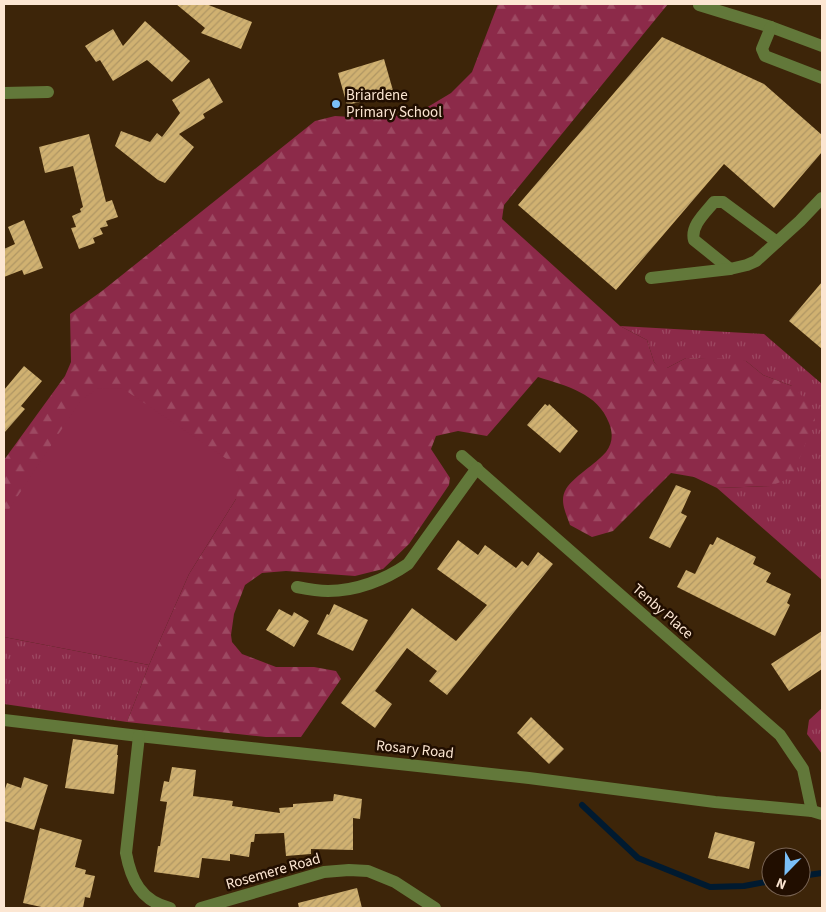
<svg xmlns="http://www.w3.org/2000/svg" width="826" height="912" viewBox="0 0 826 912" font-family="'Source Sans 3',sans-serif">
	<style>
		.grass { fill: url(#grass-tufts) }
		.forest { fill: url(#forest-firs) }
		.pitch { fill: #8c2a49 }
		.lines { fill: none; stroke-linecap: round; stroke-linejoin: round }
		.stream { stroke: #001a30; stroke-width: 6 }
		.building { fill: url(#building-hatch) }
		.minor { stroke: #62783a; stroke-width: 12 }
		.poi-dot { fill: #7abff8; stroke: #210e00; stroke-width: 2 }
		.labels { text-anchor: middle; stroke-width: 5; stroke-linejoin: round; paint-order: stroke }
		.poi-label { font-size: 15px; fill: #fce6d2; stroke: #210e00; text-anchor: start }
		.street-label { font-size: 15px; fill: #fce6d2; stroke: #210e00 }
	</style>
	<defs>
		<pattern id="grass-tufts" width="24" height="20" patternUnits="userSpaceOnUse" patternTransform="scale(1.25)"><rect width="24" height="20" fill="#8c2a49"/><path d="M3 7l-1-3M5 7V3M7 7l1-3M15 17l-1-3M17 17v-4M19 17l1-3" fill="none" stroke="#9d4962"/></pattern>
		<pattern id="forest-firs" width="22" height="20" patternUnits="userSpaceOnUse" patternTransform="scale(1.25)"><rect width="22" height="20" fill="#8c2a49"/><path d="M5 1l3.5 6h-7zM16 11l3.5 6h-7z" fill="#9d4962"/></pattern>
		<pattern id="building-hatch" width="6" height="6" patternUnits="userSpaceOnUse" patternTransform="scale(1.25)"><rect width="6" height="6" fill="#d0b171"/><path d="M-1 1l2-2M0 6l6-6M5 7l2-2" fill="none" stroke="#af9664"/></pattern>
	</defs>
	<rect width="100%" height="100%" fill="#3d2509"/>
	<g class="grass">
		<path d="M 620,326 L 764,334 L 822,384 L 822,580 L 717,488 L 771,486 L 792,386 L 763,375 L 746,361 L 686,358 L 667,368 L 660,368 L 654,362 L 647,340 Z"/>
		<path d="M 4,637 L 149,665 L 127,722 L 4,704 Z"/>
		<path d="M 822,708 L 822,754 L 807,734 L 809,720 Z"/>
	</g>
	<path class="forest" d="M 498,4 L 668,4 L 504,205 L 502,219 L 620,326 L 647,340 L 654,362 L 660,367 L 667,368 L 686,358 L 739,359 L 746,361 L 763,375 L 792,386 L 811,405 L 815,420 L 792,477 L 771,486 L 717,488 L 694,477 L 671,473 L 613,531 L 592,537 L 570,525 C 566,513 559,501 566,489 C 572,478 597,463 606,452 C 613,443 613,433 609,423 C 598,393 566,386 538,377 L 487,436 L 458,431 L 436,436 L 431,449 L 450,478 L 449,485 L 409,544 L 383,569 L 355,576 L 286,571 L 262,573 L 245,585 L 234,614 L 231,635 L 232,642 L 242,654 L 276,667 L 314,667 L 336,671 L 341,679 L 301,737 L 266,737 L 127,722 L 149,665 L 189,574 L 236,499 L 4,517 L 4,460 L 65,376 L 71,362 L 70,314 L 102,291 L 315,121 L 335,116 L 384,119 L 426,108 L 451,93 L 472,72 Z"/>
	<path class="pitch" d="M 122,388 L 231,462 L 239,478 L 236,499 L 189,574 L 149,665 L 4,637 L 4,517 L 81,400 L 97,389 Z"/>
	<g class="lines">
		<g class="stream">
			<path d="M 582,805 L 638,858 L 710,887 L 744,886 L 771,881"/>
			<path d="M 801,876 L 822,873"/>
		</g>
	</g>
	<g class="building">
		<path d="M 176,4 L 206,4 L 252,22 L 241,49 L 201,33 L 205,28 Z"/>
		<path d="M 145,21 L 190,61 L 172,82 L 147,60 L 113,81 L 100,60 L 96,62 L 85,46 L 113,29 L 123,46 Z"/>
		<path d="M 662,37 L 764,84 L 822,135 L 822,152 L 774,208 L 724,164 L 616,290 L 518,205 Z"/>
		<path d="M 384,59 L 394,94 L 347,105 L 338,73 Z"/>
		<path d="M 209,78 L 223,102 L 203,114 L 205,118 L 179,134 L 194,147 L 165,183 L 158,180 L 115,146 L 121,131 L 150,142 L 157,133 L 162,137 L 180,113 L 172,100 Z"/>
		<path d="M 89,134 L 106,202 L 112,200 L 118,217 L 106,221 L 108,226 L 100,228 L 103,234 L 93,238 L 95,243 L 79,249 L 71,228 L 76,227 L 72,216 L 81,212 L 80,209 L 83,207 L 73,166 L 45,173 L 39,147 Z"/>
		<path d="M 24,220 L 43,268 L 24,275 L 22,270 L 4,277 L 4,249 L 15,244 L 8,227 Z"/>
		<path d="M 822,282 L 822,349 L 789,321 Z"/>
		<path d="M 24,366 L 42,381 L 21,406 L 25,409 L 4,433 L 4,390 Z"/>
		<path d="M 545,404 L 548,406 L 549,404 L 578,431 L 560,453 L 527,425 Z"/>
		<path d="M 676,485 L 691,491 L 681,513 L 687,516 L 670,548 L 649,538 Z"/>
		<path d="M 717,537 L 756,557 L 753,564 L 771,573 L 766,582 L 791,594 L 787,603 L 790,605 L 775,636 L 677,587 L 686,570 L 695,574 L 710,544 L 713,545 Z"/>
		<path d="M 458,540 L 478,555 L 485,545 L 516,568 L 522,561 L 528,566 L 538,552 L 553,564 L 447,695 L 429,681 L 437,671 L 407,648 L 375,691 L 392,704 L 375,728 L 341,703 L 412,608 L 456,641 L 487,605 L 437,569 Z"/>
		<path d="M 334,604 L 368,620 L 353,651 L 317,634 L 327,614 L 329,615 Z"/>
		<path d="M 279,609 L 292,616 L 294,612 L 309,621 L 294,647 L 266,630 Z"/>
		<path d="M 822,631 L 822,669 L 789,691 L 771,664 Z"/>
		<path d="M 531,717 L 564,749 L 549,764 L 517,733 Z"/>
		<path d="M 73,739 L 118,745 L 117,755 L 118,755 L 114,794 L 65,788 Z"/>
		<path d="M 172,767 L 196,770 L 193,796 L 233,801 L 232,806 L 280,813 L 279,808 L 293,807 L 293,804 L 333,801 L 334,794 L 362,799 L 360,819 L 353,818 L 353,850 L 311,849 L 311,854 L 286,856 L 284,833 L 255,834 L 254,842 L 251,842 L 249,857 L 230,854 L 230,861 L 202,858 L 199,878 L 154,872 L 158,846 L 160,846 L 167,802 L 160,801 L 164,781 L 169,782 Z"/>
		<path d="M 24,777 L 48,785 L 34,830 L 4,821 L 4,792 L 7,783 L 21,788 Z"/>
		<path d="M 40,828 L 82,840 L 75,867 L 86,870 L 85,874 L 95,876 L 90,898 L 85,897 L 83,908 L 46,908 L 23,903 Z"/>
		<path d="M 715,832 L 755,842 L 749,869 L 708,858 Z"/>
		<path d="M 357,888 L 362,908 L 299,908 L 298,903 Z"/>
	</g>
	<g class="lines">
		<g class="minor">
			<path d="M 699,5 L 771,27 L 822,46"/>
			<path d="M 771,27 L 762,49 L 765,56 L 822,78"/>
			<path d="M 4,93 L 48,92"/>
			<path d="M 730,269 L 694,240 C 690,226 706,212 714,202 L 723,202 L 777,242"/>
			<path d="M 651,278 L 730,269 L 747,265 L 756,261 L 800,221 L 822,198"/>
			<path d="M 462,456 L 780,735 L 803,769 L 812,811"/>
			<path d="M 297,587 C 307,589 318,591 328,591 C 356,591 385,580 408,564 L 477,468"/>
			<path d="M 4,720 L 139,736 L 529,778 L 715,802 L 812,811 L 822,814"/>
			<path d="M 139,736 L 126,853 C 131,880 141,901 170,908"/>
			<path d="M 201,908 L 324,872 L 349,870 L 368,871 L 395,882 L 435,908"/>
		</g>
	</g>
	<circle class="poi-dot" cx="336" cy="104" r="5"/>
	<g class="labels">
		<g class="poi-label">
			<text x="346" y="100">Briardene<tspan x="346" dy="17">Primary School</tspan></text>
		</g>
		<g class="street-label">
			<text transform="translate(663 611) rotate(41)" y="5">Tenby Place</text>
			<text transform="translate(415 749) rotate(6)" y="5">Rosary Road</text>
			<text transform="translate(273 871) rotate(-16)" y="5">Rosemere Road</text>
		</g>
	</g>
	<rect width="826" height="912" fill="none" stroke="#fce6d2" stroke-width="10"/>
	<g transform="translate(786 872) rotate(203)"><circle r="24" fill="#210e00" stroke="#796454"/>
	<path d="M0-4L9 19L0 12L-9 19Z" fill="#7abff8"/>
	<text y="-8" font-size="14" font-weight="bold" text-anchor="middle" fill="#fce6d2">N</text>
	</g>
</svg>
